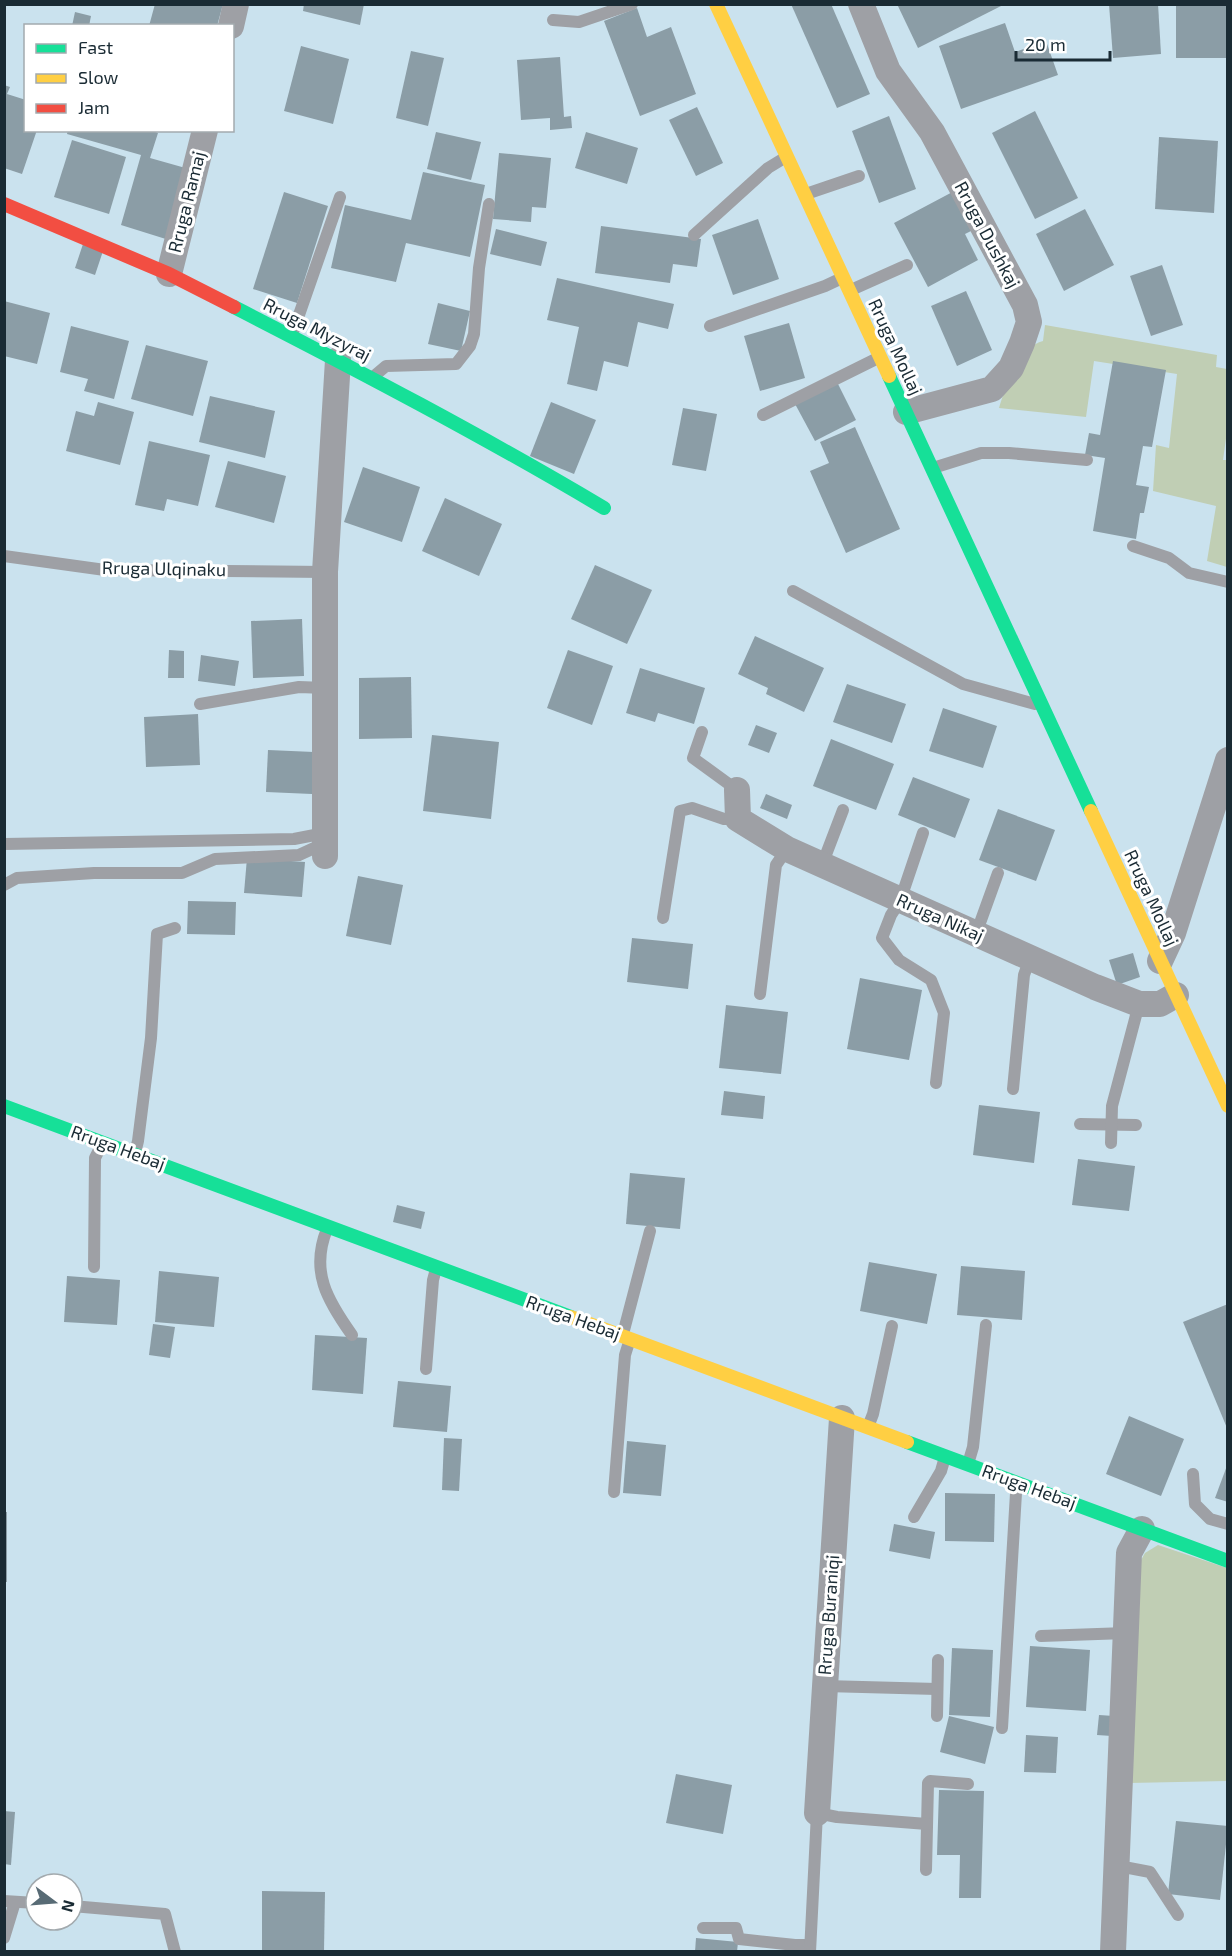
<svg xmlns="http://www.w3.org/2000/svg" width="1232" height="1956" viewBox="0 0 1232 1956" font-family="'Exo 2',sans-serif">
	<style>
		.green { fill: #c0ceb4 }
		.building { fill: #8b9da6 }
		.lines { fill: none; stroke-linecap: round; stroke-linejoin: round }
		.lane { stroke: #9ea0a5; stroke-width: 12 }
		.street { stroke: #9ea0a5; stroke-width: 26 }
		.fast { stroke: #16e098; stroke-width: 14 }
		.slow { stroke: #ffcf43; stroke-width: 14 }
		.jam { stroke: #f24e42; stroke-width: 14 }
		.labels { text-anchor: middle; stroke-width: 6; stroke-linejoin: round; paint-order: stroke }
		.street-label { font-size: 18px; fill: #1a2b34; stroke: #fff }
	</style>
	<rect width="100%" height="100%" fill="#cae2ee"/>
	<g class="green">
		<path d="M 1045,325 L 1217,355 L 1216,367 L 1227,369 L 1228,424 L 1223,460 L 1228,460 L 1227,567 L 1207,561 L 1216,506 L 1153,491 L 1156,445 L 1169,448 L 1177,374 L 1094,361 L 1086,417 L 999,408 C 1005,387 1020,346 1043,341 Z"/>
		<path d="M 1158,1545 L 1227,1568 L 1227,1781 L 1129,1783 L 1136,1569 L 1145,1553 Z"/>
	</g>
	<g class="building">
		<path d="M 155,4 L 223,4 L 217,26 L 149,26 Z"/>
		<path d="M 304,4 L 364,4 L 360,25 L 303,11 Z"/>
		<path d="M 791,4 L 831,4 L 870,94 L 837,108 Z"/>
		<path d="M 897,4 L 1005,4 L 918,48 Z"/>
		<path d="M 1109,4 L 1158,4 L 1161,54 L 1113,58 Z"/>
		<rect x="1176" y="4" width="52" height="54"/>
		<path d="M 637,8 L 647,37 L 671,27 L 696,94 L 640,116 L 604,21 Z"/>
		<path d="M 75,12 L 91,16 L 89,26 L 72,26 Z"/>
		<path d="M 1005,23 L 1015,52 L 1046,41 L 1058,75 L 961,109 L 939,46 Z"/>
		<path d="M 301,46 L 349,59 L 333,124 L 284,111 Z"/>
		<path d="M 411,51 L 444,58 L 428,126 L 396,118 Z"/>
		<path d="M 560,57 L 564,117 L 571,116 L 572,128 L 550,130 L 550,118 L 521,120 L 517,60 Z"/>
		<path d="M 4,85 L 10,87 L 7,94 L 26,100 L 26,130 L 37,130 L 22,174 L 4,168 Z"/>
		<path d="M 697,107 L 723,163 L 696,176 L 669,120 Z"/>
		<path d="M 1035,111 L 1078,198 L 1035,219 L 992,133 Z"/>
		<path d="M 889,116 L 916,189 L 879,203 L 852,131 Z"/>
		<path d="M 68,130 L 150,130 L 158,133 L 150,158 L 189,169 L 169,240 L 121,225 L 141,155 L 67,134 Z"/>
		<path d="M 436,132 L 481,142 L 471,180 L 427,169 Z"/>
		<path d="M 586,132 L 638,148 L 627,184 L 575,168 Z"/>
		<path d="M 1159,137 L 1218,141 L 1214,213 L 1155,209 Z"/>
		<path d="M 72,140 L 126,157 L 109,214 L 54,197 Z"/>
		<path d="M 499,153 L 551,158 L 546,208 L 532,207 L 531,222 L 493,219 Z"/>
		<path d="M 423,172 L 485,185 L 470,257 L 406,243 L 396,282 L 331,268 L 345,205 L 411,220 Z"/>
		<path d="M 960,188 L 981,226 L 965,234 L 978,260 L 928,287 L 894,223 Z"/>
		<path d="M 284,192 L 328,206 L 297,303 L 253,289 Z"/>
		<path d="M 1085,209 L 1114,265 L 1064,291 L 1036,234 Z"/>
		<path d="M 758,219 L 779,279 L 733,295 L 712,235 Z"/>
		<path d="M 601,226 L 701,239 L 697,267 L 673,264 L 670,283 L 595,273 Z"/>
		<path d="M 496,229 L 547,242 L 541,266 L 490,254 Z"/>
		<path d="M 83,244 L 103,251 L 95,275 L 75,268 Z"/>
		<path d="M 1162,265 L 1183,325 L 1151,336 L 1130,276 Z"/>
		<path d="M 557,278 L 674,304 L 668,329 L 638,322 L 628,367 L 604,361 L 597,391 L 567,384 L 579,327 L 547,320 Z"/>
		<path d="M 966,291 L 992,350 L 957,366 L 931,306 Z"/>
		<path d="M 4,301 L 50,313 L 37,364 L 4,356 Z"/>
		<path d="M 438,303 L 470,311 L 461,351 L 428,344 Z"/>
		<path d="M 789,323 L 805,378 L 760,391 L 744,336 Z"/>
		<path d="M 71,326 L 129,341 L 114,399 L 84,391 L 88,379 L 60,372 Z"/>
		<path d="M 146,345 L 208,361 L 193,416 L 131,399 Z"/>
		<path d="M 1113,361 L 1166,370 L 1152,447 L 1143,446 L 1136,485 L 1149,487 L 1144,513 L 1140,513 L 1136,539 L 1093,531 L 1105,458 L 1085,455 L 1089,433 L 1100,435 Z"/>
		<path d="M 836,380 L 856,420 L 815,441 L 794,402 Z"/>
		<path d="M 210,396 L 275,411 L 265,458 L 199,442 Z"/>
		<path d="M 98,402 L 134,412 L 120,465 L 66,451 L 76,411 L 94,416 Z"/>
		<path d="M 551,402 L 596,420 L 574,474 L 530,456 Z"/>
		<path d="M 683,408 L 717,414 L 706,471 L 672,465 Z"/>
		<path d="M 855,427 L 900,529 L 846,553 L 810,471 L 829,463 L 820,442 Z"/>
		<path d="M 149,441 L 210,455 L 198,506 L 167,499 L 164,511 L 135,505 Z"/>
		<path d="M 228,461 L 286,476 L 274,523 L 215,507 Z"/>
		<path d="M 363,467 L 420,487 L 402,542 L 344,522 Z"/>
		<path d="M 445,498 L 502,524 L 479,576 L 422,551 Z"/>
		<path d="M 595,565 L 652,590 L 627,644 L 571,619 Z"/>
		<path d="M 302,619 L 304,676 L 253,678 L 251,621 Z"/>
		<path d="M 755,636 L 824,668 L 804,712 L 766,694 L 768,688 L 738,674 Z"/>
		<path d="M 169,650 L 184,651 L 184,678 L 168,678 Z"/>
		<path d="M 568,650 L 613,666 L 592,725 L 547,708 Z"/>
		<path d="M 201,655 L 239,661 L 235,686 L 198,681 Z"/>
		<path d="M 640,668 L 705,688 L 694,724 L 658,713 L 655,722 L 626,713 Z"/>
		<path d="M 411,677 L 412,738 L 359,739 L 359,678 Z"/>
		<path d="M 847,684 L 906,704 L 892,743 L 833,722 Z"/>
		<path d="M 943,708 L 997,726 L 983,768 L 929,751 Z"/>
		<path d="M 198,714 L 200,765 L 146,767 L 144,717 Z"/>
		<path d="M 756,725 L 777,733 L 769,753 L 748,745 Z"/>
		<path d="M 432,735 L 499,742 L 491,819 L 423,811 Z"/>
		<path d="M 831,739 L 894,764 L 876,810 L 813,786 Z"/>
		<path d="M 268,750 L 314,752 L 312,794 L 266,792 Z"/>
		<path d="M 913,777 L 970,799 L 955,838 L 898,815 Z"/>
		<path d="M 766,794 L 792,805 L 787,819 L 760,808 Z"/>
		<path d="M 998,809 L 1055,830 L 1036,881 L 979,860 Z"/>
		<path d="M 247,858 L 305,862 L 302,897 L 244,893 Z"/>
		<path d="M 358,876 L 403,885 L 391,945 L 346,936 Z"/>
		<path d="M 188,901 L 236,902 L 235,935 L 187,934 Z"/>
		<path d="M 632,938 L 693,944 L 688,989 L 627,982 Z"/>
		<path d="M 1133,953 L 1140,977 L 1117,985 L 1109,960 Z"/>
		<path d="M 860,978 L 922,990 L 909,1060 L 847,1049 Z"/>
		<path d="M 726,1005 L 788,1012 L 781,1074 L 719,1068 Z"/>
		<path d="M 724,1091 L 765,1096 L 763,1119 L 721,1115 Z"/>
		<path d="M 979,1105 L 1040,1112 L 1034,1163 L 973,1155 Z"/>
		<path d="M 1078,1159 L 1135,1166 L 1129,1211 L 1072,1205 Z"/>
		<path d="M 630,1173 L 685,1178 L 680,1229 L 626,1224 Z"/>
		<path d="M 397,1205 L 425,1212 L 421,1229 L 393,1222 Z"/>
		<path d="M 869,1262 L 937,1274 L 927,1324 L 860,1311 Z"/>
		<path d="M 961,1266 L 1025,1271 L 1022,1320 L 957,1315 Z"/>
		<path d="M 159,1271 L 219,1277 L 214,1327 L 155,1322 Z"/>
		<path d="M 67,1276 L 120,1280 L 117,1325 L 64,1322 Z"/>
		<path d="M 1228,1304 L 1228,1428 L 1227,1428 L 1183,1322 Z"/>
		<path d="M 153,1324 L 175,1327 L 170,1358 L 149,1355 Z"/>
		<path d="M 315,1335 L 367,1338 L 363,1394 L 312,1390 Z"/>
		<path d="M 398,1381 L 451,1386 L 447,1432 L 393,1427 Z"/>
		<path d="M 1129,1416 L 1184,1439 L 1161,1496 L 1106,1474 Z"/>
		<path d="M 444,1438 L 462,1439 L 459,1491 L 442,1490 Z"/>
		<path d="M 627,1441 L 666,1445 L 661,1496 L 623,1493 Z"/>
		<path d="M 1228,1463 L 1228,1502 L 1215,1498 Z"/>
		<path d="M 945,1493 L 995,1494 L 994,1542 L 945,1541 Z"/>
		<rect x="4" y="1512" width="3" height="70"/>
		<path d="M 894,1524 L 935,1532 L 930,1559 L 889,1551 Z"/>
		<path d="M 1030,1646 L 1090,1650 L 1086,1711 L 1026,1707 Z"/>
		<path d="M 952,1648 L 993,1650 L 990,1717 L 949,1715 Z"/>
		<path d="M 1099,1715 L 1114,1716 L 1112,1736 L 1097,1735 Z"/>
		<path d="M 949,1716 L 994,1727 L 985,1764 L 940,1752 Z"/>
		<path d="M 1026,1735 L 1058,1737 L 1056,1773 L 1024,1772 Z"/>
		<path d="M 676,1774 L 732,1785 L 723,1834 L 666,1823 Z"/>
		<path d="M 939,1790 L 984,1791 L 981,1898 L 959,1898 L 960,1855 L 937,1855 Z"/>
		<path d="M 4,1811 L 15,1812 L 11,1865 L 4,1864 Z"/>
		<path d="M 1176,1821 L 1228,1826 L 1220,1900 L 1168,1894 Z"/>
		<path d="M 262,1891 L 325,1892 L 324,1951 L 262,1950 Z"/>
		<path d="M 696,1938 L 738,1942 L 737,1952 L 695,1952 Z"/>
	</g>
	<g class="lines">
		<g class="lane">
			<path d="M 553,20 L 579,22 L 632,4"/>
			<path d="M 806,194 L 859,176"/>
			<path d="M 694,235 L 768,168 L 786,157"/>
			<path d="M 851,290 L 907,265"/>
			<path d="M 710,326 L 825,286 L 842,278"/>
			<path d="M 292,335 L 340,197"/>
			<path d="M 373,377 L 386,366 L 456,364 L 470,346 L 474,334 L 479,268 L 489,204"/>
			<path d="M 763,415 L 878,358"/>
			<path d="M 933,468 L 981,453 L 1009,453 L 1087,460"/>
			<path d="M 1133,546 L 1169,558 L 1189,573 L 1228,582"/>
			<path d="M 4,556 L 105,570 L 325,572"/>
			<path d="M 793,591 L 963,684 L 1035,704"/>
			<path d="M 200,704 L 299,687 L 325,688"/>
			<path d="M 702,732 L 693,758 L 737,790"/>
			<path d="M 923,833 L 900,901 L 891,915 L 882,938 L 899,960 L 931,980 L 944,1013 L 936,1083"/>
			<path d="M 4,844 L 294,839 L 325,833"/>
			<path d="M 822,865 L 843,810"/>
			<path d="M 4,885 L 17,878 L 94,873 L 182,873 L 215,859 L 299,855 L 325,843"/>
			<path d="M 663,918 L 680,811 L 692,808 L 724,819 L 738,819"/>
			<path d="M 976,934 L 998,873"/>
			<path d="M 760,994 L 776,865 L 787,849"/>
			<path d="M 1013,1089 L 1024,975 L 1030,958"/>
			<path d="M 1080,1124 L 1136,1125"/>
			<path d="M 1111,1143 L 1112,1106 L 1139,1004"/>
			<path d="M 135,1153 L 138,1141 L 151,1038 L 157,934 L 175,928"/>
			<path d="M 327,1229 C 310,1271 327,1300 352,1335"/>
			<path d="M 94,1267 L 95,1158 L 102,1144"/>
			<path d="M 623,1334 L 650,1231"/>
			<path d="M 426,1369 L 433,1280 L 436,1269"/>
			<path d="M 868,1427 L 873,1414 L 892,1326"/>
			<path d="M 968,1464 L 973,1447 L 986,1325"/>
			<path d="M 1193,1474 L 1195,1504 L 1210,1519 L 1228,1524"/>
			<path d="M 614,1492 L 625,1355 L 630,1339"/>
			<path d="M 914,1517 L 941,1471 L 945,1457"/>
			<path d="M 1041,1636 L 1126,1633"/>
			<path d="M 825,1686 L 937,1689"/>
			<path d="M 937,1716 L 938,1660"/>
			<path d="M 1002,1728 L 1016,1493 L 1018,1484"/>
			<path d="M 1117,1868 L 1129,1868 L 1150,1872 L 1178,1915"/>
			<path d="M 926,1870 L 928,1783 L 930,1781 L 968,1784"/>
			<path d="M 4,1901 L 36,1903"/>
			<path d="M 72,1906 L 165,1914 L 175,1952"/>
			<path d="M 703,1928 L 736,1928 L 739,1939 L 795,1945 L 810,1945"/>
			<path d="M 4,1938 L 15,1902"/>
			<path d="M 810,1952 L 817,1813 L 837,1817 L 927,1824"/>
		</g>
		<g class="street">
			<path d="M 861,4 L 888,71 L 932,132 L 1025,305 L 1029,322 L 1022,343 L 1011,368 L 992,389 L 906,412"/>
			<path d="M 231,26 L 236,4"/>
			<path d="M 169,274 L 205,130"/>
			<path d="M 737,790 L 738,819 L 787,849 L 1095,987 L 1139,1004 L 1160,1004 L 1176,995"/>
			<path d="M 325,856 L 325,572 L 338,360"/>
			<path d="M 1160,961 L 1173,933 L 1228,760"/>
			<path d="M 817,1813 L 842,1418"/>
			<path d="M 1113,1952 L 1129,1553 L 1142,1529"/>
		</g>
		<g class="fast">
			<path d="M 234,307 C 359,371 483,436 604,508"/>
			<path d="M 889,376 L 1091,811"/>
			<path d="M 4,1106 L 571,1317"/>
			<path d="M 907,1442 L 1228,1561"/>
		</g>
		<g class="slow">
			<path d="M 716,4 L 889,376"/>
			<path d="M 1091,811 L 1228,1106"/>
			<path d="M 571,1317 L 907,1442"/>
		</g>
		<path class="jam" d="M 4,204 L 169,274 L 234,307"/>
	</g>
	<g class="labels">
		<g class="street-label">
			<text transform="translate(187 202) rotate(-76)" y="6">Rruga Ramaj</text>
			<text transform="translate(987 235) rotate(62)" y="6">Rruga Dushkaj</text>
			<text transform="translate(317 330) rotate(27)" y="6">Rruga Myzyraj</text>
			<text transform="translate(895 347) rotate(65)" y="6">Rruga Mollaj</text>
			<text transform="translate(164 569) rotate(1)" y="6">Rruga Ulqinaku</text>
			<text transform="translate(1151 898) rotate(65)" y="6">Rruga Mollaj</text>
			<text transform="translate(940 918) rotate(24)" y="6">Rruga Nikaj</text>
			<text transform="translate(118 1148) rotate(20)" y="6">Rruga Hebaj</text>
			<text transform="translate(573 1318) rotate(20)" y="6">Rruga Hebaj</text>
			<text transform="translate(1029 1487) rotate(20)" y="6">Rruga Hebaj</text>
			<text transform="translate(829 1615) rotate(-86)" y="6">Rruga Buraniqi</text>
		</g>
	</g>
	<rect width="1232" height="1956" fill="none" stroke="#1a2b34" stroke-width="12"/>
	<rect x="24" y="24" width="210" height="108" fill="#ffffff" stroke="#a3aaae" stroke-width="1.5"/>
	<rect x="36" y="44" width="30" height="9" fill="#16e098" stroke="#a3aaae" stroke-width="1.5"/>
	<text x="78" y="54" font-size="18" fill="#1a2b34">Fast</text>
	<rect x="36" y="74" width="30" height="9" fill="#ffcf43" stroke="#a3aaae" stroke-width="1.5"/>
	<text x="78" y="84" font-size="18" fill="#1a2b34">Slow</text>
	<rect x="36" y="104" width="30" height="9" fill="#f24e42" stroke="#a3aaae" stroke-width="1.5"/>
	<text x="78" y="114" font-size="18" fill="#1a2b34">Jam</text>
	<g transform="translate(54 1902) rotate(106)"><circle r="28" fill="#ffffff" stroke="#a3aaae" stroke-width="1.5"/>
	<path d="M0-4.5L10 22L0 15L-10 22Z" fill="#586b75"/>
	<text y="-9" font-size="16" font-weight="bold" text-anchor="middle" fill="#1a2b34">N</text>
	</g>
	<path d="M1016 51v9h94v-9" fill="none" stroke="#1a2b34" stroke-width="3"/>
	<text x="1025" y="51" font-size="18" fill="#1a2b34" stroke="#ffffff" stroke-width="4.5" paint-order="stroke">20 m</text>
</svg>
